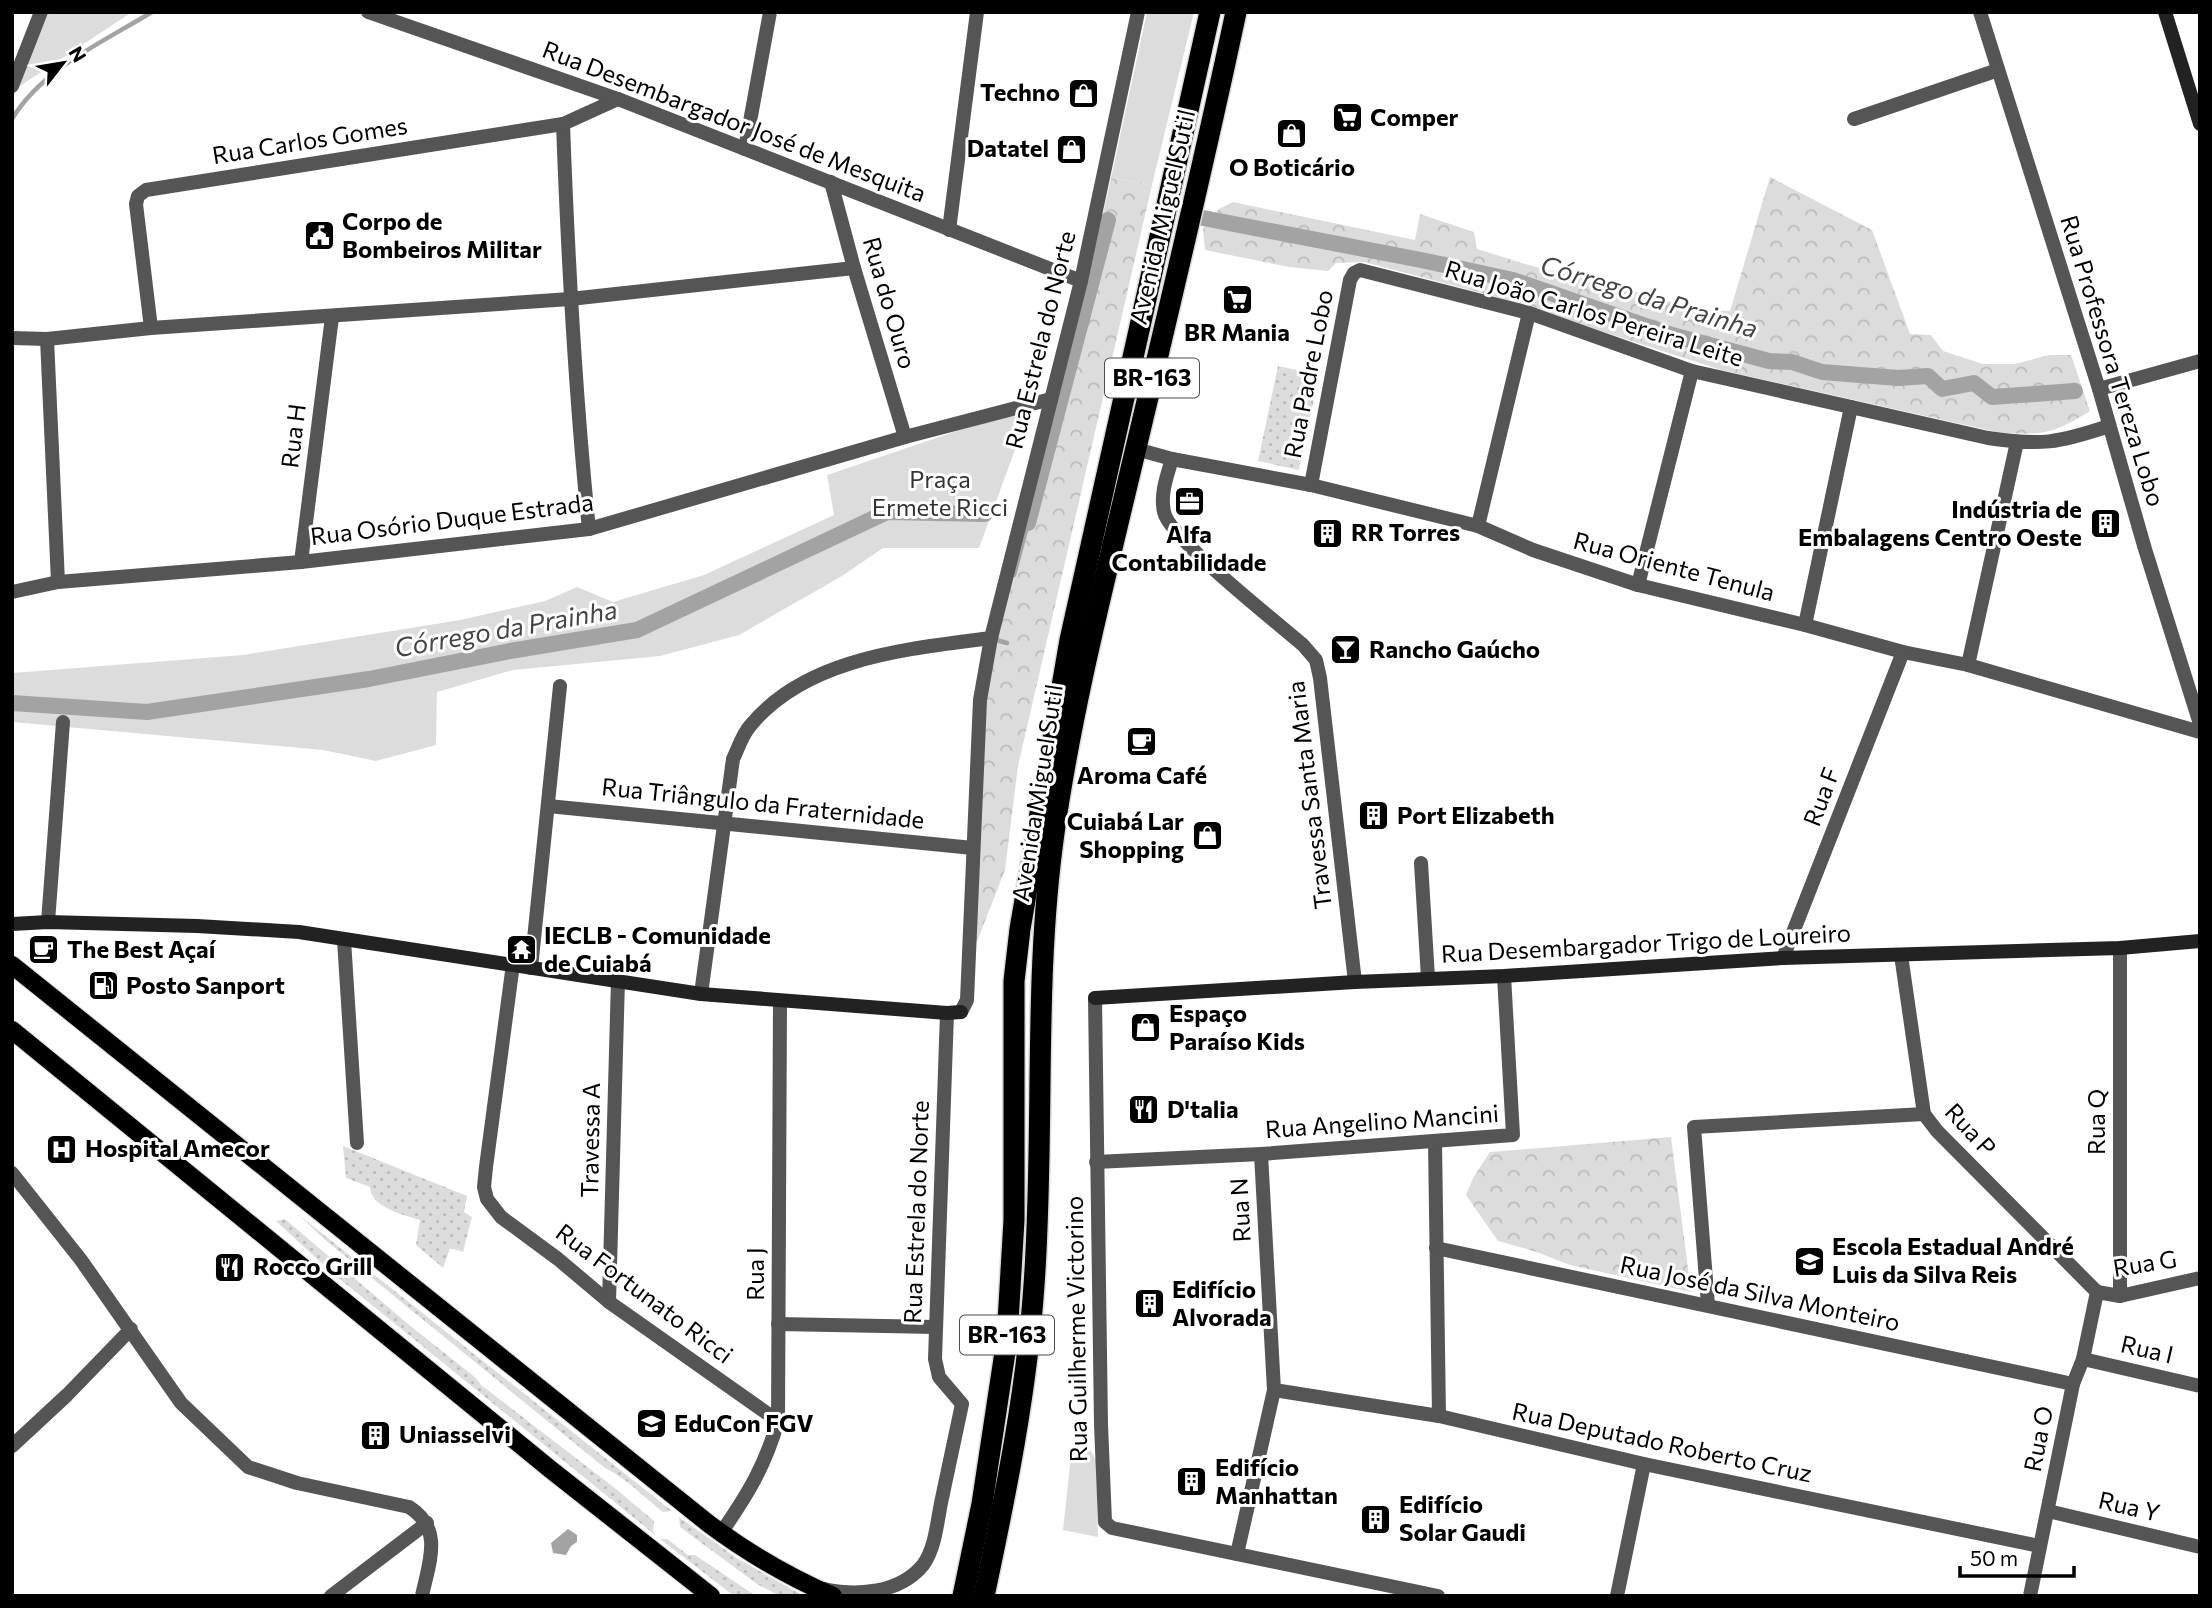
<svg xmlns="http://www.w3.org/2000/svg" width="2212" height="1608" viewBox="0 0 2212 1608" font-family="Commissioner,sans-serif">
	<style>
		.grass { fill: url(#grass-dots) }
		.forest { fill: url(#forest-crowns) }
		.park { fill: #dcdcdc }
		.water { fill: #a3a3a3 }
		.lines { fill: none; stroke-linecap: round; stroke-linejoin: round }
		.stream { stroke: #a3a3a3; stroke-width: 4.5 }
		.canal { stroke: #a3a3a3; stroke-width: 16 }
		.primary-casing { stroke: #dbdbdb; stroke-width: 20 }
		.highway-casing { stroke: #dbdbdb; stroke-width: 24 }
		.street { stroke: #555; stroke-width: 14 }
		.secondary { stroke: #222; stroke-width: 14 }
		.primary { stroke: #000; stroke-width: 18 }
		.highway { stroke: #000; stroke-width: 21 }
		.labels { text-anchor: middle; stroke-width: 6; stroke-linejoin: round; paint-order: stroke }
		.shield { fill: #fff; stroke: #4c4c4c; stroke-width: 2 }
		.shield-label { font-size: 23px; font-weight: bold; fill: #000 }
		.poi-label { font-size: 24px; font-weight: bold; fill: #000; stroke: #fff; text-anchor: start }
		.street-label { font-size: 24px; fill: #000; stroke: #fff }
		.park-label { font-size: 24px; fill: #333; stroke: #fff }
		.water-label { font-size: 26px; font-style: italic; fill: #444; stroke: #fff }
	</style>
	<defs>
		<pattern id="grass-dots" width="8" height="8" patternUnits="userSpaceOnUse" patternTransform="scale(1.75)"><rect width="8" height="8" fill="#dcdcdc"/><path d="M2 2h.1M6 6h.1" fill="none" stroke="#bbb" stroke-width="1.8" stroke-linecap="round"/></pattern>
		<pattern id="forest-crowns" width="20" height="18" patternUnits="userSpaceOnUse" patternTransform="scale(1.75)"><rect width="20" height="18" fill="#dcdcdc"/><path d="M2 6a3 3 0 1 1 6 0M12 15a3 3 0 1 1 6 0" fill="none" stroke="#bbb"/></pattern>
	</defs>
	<rect width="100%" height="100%" fill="#fff"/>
	<g class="grass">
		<path d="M 1278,366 L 1319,375 L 1299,470 L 1258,461 Z"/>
		<path d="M 343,1146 L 467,1196 L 464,1212 L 472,1217 L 463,1252 L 450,1248 L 443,1268 L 416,1245 L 420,1220 C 404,1215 370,1207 370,1187 L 346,1178 Z"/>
		<path d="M 299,1215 L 672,1511 L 663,1512 C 643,1497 628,1479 605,1468 L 324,1239 Z"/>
		<path d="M 285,1219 L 408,1324 L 476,1378 L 481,1385 L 616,1489 L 654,1521 L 653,1531 L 655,1535 L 330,1271 L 276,1221 Z"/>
		<path d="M 679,1517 L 738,1559 L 804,1596 L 780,1596 L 757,1584 L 680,1527 Z"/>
		<path d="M 660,1539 L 667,1539 L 688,1555 L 695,1555 L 756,1596 L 734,1596 Z"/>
	</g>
	<g class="forest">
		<path d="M 1770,177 L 1872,230 L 1910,334 L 1931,335 L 1943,351 L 1983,364 L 2015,364 L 2049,355 L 2071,355 L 2090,411 C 2053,434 2044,435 2001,433 L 1721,370 L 1493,296 L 1364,262 L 1336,263 L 1328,271 L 1289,267 L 1205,250 L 1203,229 L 1219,209 L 1233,202 L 1415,240 L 1420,214 L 1474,232 L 1477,249 L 1532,266 L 1619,287 L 1699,310 L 1730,311 Z"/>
		<path d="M 1111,178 L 1152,185 L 1018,766 L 1005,870 L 976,944 L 977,849 L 988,674 L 1082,306 Z"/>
		<path d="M 1671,1137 L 1691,1292 L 1570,1265 L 1534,1251 L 1498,1241 L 1466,1195 L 1473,1178 L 1490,1152 Z"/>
	</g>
	<g class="park">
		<path d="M 49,12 L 132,12 L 17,88 Z"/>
		<path d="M 1147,12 L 1194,12 L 1152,185 L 1111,178 Z"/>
		<path d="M 1007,414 L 1026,420 L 979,548 L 883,548 L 842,576 L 739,635 L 660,656 L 513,670 L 437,692 L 436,745 L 376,761 L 323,750 L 12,722 L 12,673 L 243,655 L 460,620 L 545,601 L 577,587 L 613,602 L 704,575 L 834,515 L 827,475 Z"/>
		<path d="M 1080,1449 L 1091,1451 L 1096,1460 L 1098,1537 L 1063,1530 L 1071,1456 Z"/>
	</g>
	<path class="water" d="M 568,1529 L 577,1535 L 577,1542 L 571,1546 L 566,1555 L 553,1553 L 551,1543 Z"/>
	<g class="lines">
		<g class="stream">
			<path d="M 12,119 C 43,68 103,42 152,12"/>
			<path d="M 1014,575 L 1028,523"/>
			<path d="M 997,638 L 996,640 L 1007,643"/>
		</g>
		<g class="canal">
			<path d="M 1203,218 L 1421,260 L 1513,280 L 1672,335 L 1769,361 L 1792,362 L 1822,372 L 1898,378 L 1928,376 L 1942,389 L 1974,383 L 1992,397 L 2075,391"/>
			<path d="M 1023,521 L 1028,523 L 1108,220"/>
			<path d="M 12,703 L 147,712 L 369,679 L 510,651 L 637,630 L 887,512 L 985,514"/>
		</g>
		<defs>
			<g id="primary">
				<path d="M 12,965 L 709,1524 C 748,1553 789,1577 833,1596"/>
				<path d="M 12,1030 L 550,1469 L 711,1596"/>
			</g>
			<g id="highway">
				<path d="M 963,1596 L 982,1504 L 1007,1339 L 1014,1220 L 1014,981 L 1020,929 L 1070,640 L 1210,12"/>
				<path d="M 984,1596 C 1006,1493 1027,1389 1034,1285 C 1045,1134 1033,982 1054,833 C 1071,713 1101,595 1129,477 C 1166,322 1203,168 1236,12"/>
			</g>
		</defs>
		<use href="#primary" class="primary-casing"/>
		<use href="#highway" class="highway-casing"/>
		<g class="street">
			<path d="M 368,12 L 618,99 L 1081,281"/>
			<path d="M 1980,12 L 2099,389 L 2145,549 L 2200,724"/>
			<path d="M 12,86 L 41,12"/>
			<path d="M 1854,119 L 1998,70"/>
			<path d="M 563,124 C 568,260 575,394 589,529"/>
			<path d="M 745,149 L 770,12"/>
			<path d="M 831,182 L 854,268 L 905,437"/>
			<path d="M 949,230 L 977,12"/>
			<path d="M 151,328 L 136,204 L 138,196 L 146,190 L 563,124 L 618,99"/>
			<path d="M 12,338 L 47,339 L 151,328 L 570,299 L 854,268"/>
			<path d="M 47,339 L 58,582"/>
			<path d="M 2099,389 L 2200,361"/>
			<path d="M 1136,449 L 1172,459 L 1311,485 L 1478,526 L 1533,550 L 1638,585 L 1805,625 L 1903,652 L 1968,665 L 2200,732"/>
			<path d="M 1172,459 C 1167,476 1160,494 1164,512 C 1169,538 1278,623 1303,645 L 1316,660 L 1320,678 L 1355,982"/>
			<path d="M 1311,485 L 1350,280 L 1354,273 L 1360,270 L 1529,313 L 1692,371 L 1988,438 C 2041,446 2058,443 2109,426"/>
			<path d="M 1478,526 L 1529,313"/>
			<path d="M 301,562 L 332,317"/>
			<path d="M 1638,585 L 1692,371"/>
			<path d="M 12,592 L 58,582 L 301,562 L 589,529 L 905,437 L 1051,399"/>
			<path d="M 1805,625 L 1851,407"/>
			<path d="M 1968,665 L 2017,442"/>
			<path d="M 548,806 L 973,848"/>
			<path d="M 1421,863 L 1428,978"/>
			<path d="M 48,922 L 63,722"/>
			<path d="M 344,940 L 357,1143"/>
			<path d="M 2120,948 L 2120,1296"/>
			<path d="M 1901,955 L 1924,1114 L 1937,1131 L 2097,1292"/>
			<path d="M 1783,958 L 1903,652"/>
			<path d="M 513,964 L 486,1167 L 484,1187 L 487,1199 L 501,1217 L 558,1259 L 609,1302 L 778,1421"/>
			<path d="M 531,968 L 560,686"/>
			<path d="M 701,994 L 733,759 C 738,749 742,735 750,726 C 806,657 909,649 991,638"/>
			<path d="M 1095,998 L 1101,1424 L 1105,1522 L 1112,1528 L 1438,1596"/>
			<path d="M 961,1012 L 967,1000 L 980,700 L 991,638 L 1081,281 L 1138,12"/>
			<path d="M 1435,1142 L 1439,1416"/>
			<path d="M 1096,1162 L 1261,1154 L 1513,1135 L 1504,976"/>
			<path d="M 12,1173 L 81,1260 L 181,1403 L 248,1467 L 297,1483 L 409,1507 C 444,1529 429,1562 422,1596"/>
			<path d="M 1436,1248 L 2073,1384"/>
			<path d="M 2097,1292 L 2120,1296 L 2200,1278"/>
			<path d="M 609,1302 L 618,980"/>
			<path d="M 1708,1305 L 1694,1127 L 1924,1114"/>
			<path d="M 778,1324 L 936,1327"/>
			<path d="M 2083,1359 L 2200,1386"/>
			<path d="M 1274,1390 L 1439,1416 L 1644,1464 L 2039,1546"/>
			<path d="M 12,1446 L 67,1395 L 131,1329"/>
			<path d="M 2048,1511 L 2200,1547"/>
			<path d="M 721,1533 C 748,1494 765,1466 778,1421 L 780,1001"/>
			<path d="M 1237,1554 L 1274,1390 L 1261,1154"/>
			<path d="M 824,1589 C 857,1596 899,1594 923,1565 C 935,1549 937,1523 941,1503 C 948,1470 955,1437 962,1404 L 939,1377 L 935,1359 L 947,1013"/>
			<path d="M 331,1596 L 427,1523"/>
			<path d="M 1617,1596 L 1644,1464"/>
			<path d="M 2030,1596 L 2073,1384 L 2083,1359 L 2097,1292"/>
		</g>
		<g class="secondary">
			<path d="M 2165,12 L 2200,124"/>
			<path d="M 12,924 L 48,922 L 197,926 L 299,932 L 701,994 L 947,1013 L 961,1012"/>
			<path d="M 1095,998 L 1355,982 L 1504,976 L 1783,958 L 2120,948 L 2200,941"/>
		</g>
		<use href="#primary" class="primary"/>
		<use href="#highway" class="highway"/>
	</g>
	<defs>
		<symbol id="shop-square" viewBox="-11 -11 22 22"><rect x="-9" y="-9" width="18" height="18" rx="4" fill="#000" stroke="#fff"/><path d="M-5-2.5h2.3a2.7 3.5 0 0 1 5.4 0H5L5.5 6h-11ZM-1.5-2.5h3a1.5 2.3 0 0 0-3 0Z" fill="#fff"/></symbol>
		<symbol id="supermarket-square" viewBox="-11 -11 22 22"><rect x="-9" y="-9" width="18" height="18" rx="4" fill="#000" stroke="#fff"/><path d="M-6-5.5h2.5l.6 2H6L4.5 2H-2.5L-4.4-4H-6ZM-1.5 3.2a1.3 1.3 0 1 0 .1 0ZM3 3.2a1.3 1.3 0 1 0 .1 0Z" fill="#fff"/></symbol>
		<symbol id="civic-square" viewBox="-11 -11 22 22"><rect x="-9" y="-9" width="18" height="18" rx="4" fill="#000" stroke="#fff"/><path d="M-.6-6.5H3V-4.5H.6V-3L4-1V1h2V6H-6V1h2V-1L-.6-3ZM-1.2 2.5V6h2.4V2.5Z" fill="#fff"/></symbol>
		<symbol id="office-square" viewBox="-11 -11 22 22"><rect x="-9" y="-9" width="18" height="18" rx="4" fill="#000" stroke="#fff"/><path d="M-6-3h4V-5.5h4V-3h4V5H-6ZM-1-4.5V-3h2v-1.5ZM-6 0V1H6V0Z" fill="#fff"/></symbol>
		<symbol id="building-square" viewBox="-11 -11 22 22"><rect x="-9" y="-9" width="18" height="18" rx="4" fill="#000" stroke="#fff"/><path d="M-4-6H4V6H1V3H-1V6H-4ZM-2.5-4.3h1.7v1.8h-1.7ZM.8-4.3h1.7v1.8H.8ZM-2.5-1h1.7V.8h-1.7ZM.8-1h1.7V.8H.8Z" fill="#fff"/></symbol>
		<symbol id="bar-square" viewBox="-11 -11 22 22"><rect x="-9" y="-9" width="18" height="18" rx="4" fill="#000" stroke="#fff"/><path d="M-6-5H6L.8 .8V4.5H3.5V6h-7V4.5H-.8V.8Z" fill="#fff"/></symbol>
		<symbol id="cafe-square" viewBox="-11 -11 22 22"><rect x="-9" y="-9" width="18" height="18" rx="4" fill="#000" stroke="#fff"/><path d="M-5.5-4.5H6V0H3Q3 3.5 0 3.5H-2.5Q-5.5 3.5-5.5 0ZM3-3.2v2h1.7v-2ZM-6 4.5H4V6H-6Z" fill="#fff"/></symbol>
		<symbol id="temple-square" viewBox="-11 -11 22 22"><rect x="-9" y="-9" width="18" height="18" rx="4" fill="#000" stroke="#fff"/><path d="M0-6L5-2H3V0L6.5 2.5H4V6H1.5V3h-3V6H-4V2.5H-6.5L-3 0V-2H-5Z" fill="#fff"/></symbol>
		<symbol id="fuel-square" viewBox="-11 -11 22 22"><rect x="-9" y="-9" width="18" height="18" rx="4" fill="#000" stroke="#fff"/><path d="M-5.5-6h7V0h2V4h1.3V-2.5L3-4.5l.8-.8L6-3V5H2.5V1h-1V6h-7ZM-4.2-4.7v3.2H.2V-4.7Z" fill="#fff"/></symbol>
		<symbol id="restaurant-square" viewBox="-11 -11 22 22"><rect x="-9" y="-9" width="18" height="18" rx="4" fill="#000" stroke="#fff"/><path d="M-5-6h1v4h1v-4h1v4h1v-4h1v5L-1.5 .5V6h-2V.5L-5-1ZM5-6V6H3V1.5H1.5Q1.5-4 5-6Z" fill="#fff"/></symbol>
		<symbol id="hospital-square" viewBox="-11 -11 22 22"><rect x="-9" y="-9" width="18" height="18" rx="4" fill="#000" stroke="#fff"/><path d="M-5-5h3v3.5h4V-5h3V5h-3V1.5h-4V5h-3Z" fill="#fff"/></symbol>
		<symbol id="school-square" viewBox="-11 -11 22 22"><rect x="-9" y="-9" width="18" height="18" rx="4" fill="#000" stroke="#fff"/><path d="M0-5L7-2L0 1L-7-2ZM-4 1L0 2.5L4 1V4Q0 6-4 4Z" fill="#fff"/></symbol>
		<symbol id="university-square" viewBox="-11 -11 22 22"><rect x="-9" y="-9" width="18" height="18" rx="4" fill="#000" stroke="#fff"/><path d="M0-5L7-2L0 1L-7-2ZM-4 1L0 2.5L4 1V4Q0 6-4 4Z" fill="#fff"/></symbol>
	</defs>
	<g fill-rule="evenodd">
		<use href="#shop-square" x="1066" y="76" width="35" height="35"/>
		<use href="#supermarket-square" x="1330" y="100" width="35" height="35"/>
		<use href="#shop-square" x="1274" y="116" width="35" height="35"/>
		<use href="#shop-square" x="1054" y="132" width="35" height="35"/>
		<use href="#civic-square" x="302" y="218" width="35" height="35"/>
		<use href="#supermarket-square" x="1220" y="282" width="35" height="35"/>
		<use href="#office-square" x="1172" y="484" width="35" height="35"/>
		<use href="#building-square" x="2088" y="506" width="35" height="35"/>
		<use href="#building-square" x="1310" y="516" width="35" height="35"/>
		<use href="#bar-square" x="1328" y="632" width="35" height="35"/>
		<use href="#cafe-square" x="1124" y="724" width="35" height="35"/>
		<use href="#building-square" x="1356" y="798" width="35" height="35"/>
		<use href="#shop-square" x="1190" y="818" width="35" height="35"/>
		<use href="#cafe-square" x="26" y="932" width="35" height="35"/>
		<use href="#temple-square" x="504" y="932" width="35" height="35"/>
		<use href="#fuel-square" x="86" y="968" width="35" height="35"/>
		<use href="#shop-square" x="1128" y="1010" width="35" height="35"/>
		<use href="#restaurant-square" x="1126" y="1092" width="35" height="35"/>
		<use href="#hospital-square" x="44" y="1132" width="35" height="35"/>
		<use href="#school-square" x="1792" y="1244" width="35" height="35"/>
		<use href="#restaurant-square" x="212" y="1250" width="35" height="35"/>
		<use href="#building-square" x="1132" y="1286" width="35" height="35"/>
		<use href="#university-square" x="634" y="1406" width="35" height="35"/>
		<use href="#building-square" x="358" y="1418" width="35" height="35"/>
		<use href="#building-square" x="1174" y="1464" width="35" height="35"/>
		<use href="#building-square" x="1358" y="1502" width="35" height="35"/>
	</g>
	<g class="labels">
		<g class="shield">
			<rect x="1105" y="358.5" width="94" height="39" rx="5"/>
			<rect x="960" y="1315.5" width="94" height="39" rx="5"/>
		</g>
		<g class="shield-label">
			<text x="1152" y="386">BR-163</text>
			<text x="1007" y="1343">BR-163</text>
		</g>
		<g class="poi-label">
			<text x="1060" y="101" text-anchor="end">Techno</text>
			<text x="1370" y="126">Comper</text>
			<text x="1049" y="157" text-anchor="end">Datatel</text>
			<text x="1292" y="176" text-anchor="middle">O Boticário</text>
			<text x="342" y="230">Corpo de<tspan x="342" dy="28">Bombeiros Militar</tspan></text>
			<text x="1237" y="341" text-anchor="middle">BR Mania</text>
			<text x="2082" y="518" text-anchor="end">Indústria de<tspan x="2082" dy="28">Embalagens Centro Oeste</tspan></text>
			<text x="1351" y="541">RR Torres</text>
			<text x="1189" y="543" text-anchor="middle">Alfa<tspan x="1189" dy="28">Contabilidade</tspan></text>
			<text x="1369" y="658">Rancho Gaúcho</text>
			<text x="1142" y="784" text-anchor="middle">Aroma Café</text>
			<text x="1397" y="824">Port Elizabeth</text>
			<text x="1184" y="830" text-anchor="end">Cuiabá Lar<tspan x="1184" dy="28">Shopping</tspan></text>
			<text x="544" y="944">IECLB - Comunidade<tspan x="544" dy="28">de Cuiabá</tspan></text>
			<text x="67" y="958">The Best Açaí</text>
			<text x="126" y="994">Posto Sanport</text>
			<text x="1169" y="1022">Espaço<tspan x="1169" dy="28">Paraíso Kids</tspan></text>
			<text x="1167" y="1118">D'talia</text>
			<text x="85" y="1157">Hospital Amecor</text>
			<text x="1832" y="1255">Escola Estadual André<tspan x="1832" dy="28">Luis da Silva Reis</tspan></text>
			<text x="253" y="1275">Rocco Grill</text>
			<text x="1172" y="1298">Edifício<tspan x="1172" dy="28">Alvorada</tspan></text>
			<text x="674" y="1432">EduCon FGV</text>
			<text x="399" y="1443">Uniasselvi</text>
			<text x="1215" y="1476">Edifício<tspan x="1215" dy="28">Manhattan</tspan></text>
			<text x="1399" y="1513">Edifício<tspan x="1399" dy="28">Solar Gaudi</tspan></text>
		</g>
		<g class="street-label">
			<text transform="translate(734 122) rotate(21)" y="8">Rua Desembargador José de Mesquita</text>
			<text transform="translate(310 141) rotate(-9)" y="8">Rua Carlos Gomes</text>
			<text transform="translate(1163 217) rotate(-77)" y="8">Avenida Miguel Sutil</text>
			<text transform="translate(889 303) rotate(74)" y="8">Rua do Ouro</text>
			<text transform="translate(1594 314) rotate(17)" y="8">Rua João Carlos Pereira Leite</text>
			<text transform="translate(1041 340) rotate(-76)" y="8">Rua Estrela do Norte</text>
			<text transform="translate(2112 361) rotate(73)" y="8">Rua Professora Tereza Lobo</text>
			<text transform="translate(1309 374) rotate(-79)" y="8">Rua Padre Lobo</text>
			<text transform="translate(294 436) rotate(-83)" y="8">Rua H</text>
			<text transform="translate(452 520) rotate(-7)" y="8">Rua Osório Duque Estrada</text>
			<text transform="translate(1674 567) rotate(15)" y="8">Rua Oriente Tenula</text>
			<text transform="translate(1038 793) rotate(-81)" y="8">Avenida Miguel Sutil</text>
			<text transform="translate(1310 795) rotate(-97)" y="8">Travessa Santa Maria</text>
			<text transform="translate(1822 797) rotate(-69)" y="8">Rua F</text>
			<text transform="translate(763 804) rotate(6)" y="8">Rua Triângulo da Fraternidade</text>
			<text transform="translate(1646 944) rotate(-3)" y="8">Rua Desembargador Trigo de Loureiro</text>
			<text transform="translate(1382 1122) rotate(-4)" y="8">Rua Angelino Mancini</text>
			<text transform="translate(2097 1122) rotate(-90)" y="8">Rua Q</text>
			<text transform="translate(1970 1130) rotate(47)" y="8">Rua P</text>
			<text transform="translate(591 1140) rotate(-89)" y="8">Travessa A</text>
			<text transform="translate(1241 1210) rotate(-93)" y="8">Rua N</text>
			<text transform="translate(917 1212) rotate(-88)" y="8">Rua Estrela do Norte</text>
			<text transform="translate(2145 1264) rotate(-9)" y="8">Rua G</text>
			<text transform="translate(756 1274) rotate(-90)" y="8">Rua J</text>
			<text transform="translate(644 1294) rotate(37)" y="8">Rua Fortunato Ricci</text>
			<text transform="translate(1760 1294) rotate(12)" y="8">Rua José da Silva Monteiro</text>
			<text transform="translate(1077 1329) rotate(-91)" y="8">Rua Guilherme Victorino</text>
			<text transform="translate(2147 1350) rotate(13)" y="8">Rua I</text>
			<text transform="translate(2039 1439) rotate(-79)" y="8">Rua O</text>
			<text transform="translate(1662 1443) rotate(12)" y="8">Rua Deputado Roberto Cruz</text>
			<text transform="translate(2129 1507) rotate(13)" y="8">Rua Y</text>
		</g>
		<g class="park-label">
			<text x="940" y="488">Praça<tspan x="940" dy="28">Ermete Ricci</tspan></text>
		</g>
		<g class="water-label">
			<text transform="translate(1649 297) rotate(17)" y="9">Córrego da Prainha</text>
			<text transform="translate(506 629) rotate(-10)" y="9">Córrego da Prainha</text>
		</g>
	</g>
	<rect width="2212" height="1608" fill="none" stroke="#000000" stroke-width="28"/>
	<g transform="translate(63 63) rotate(59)" stroke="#ffffff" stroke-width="5" paint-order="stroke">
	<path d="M0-5L12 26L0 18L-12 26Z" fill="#000000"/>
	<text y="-10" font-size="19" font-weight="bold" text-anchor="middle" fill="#000000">N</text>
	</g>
	<path d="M1960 1566v10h114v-10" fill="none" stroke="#000000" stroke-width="3.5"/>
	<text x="1970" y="1566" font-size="21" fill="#000000" stroke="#ffffff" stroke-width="5" paint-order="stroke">50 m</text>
</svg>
